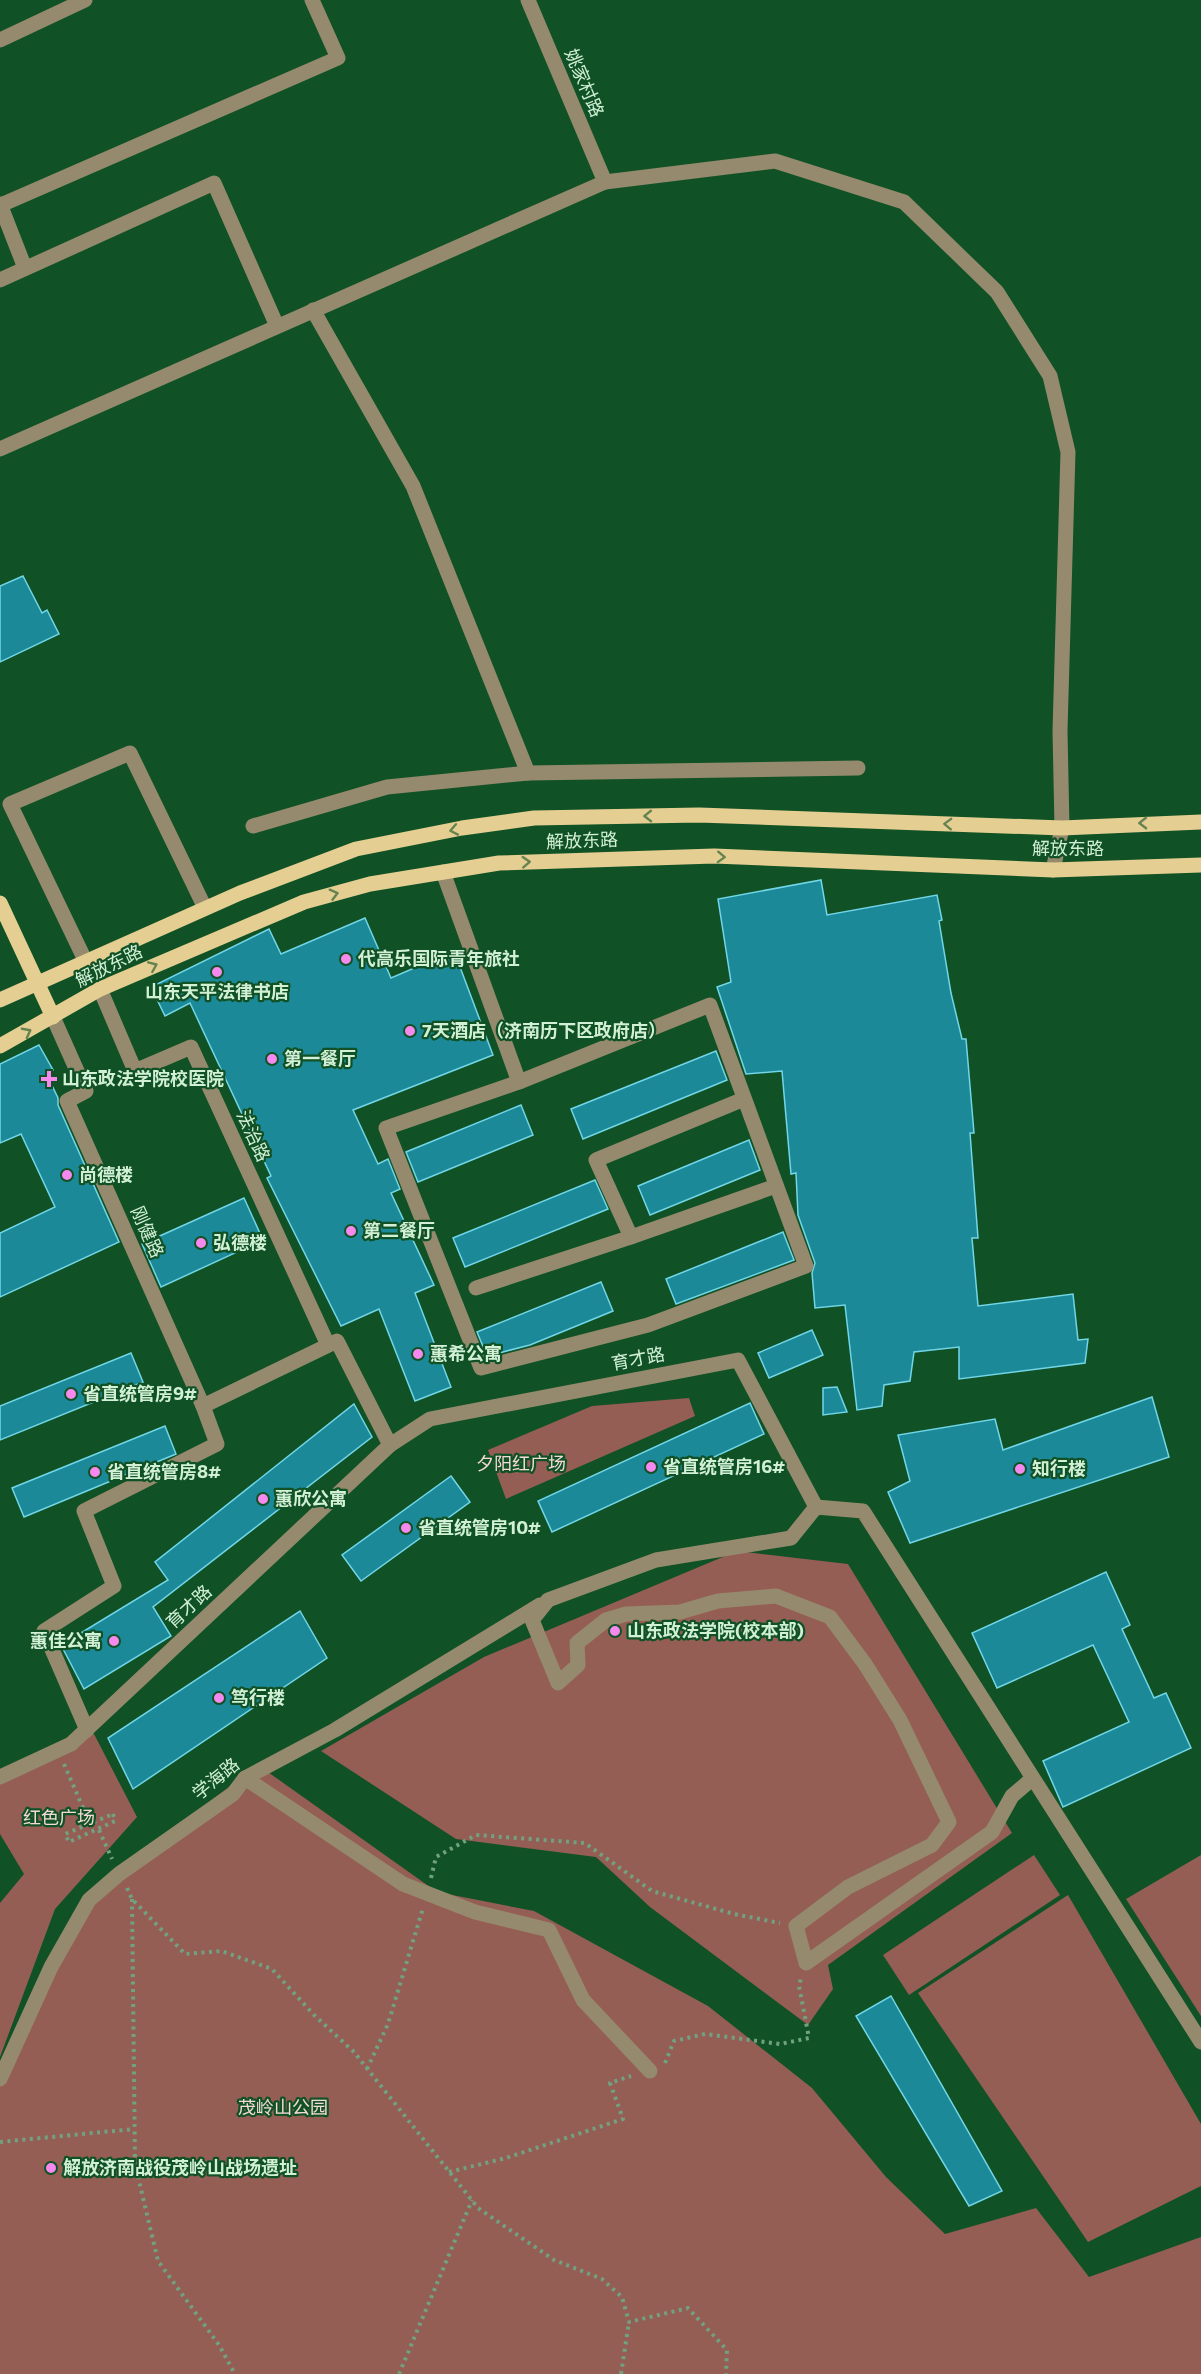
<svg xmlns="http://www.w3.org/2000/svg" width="1201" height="2374" viewBox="0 0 1201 2374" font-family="Commissioner,'Noto Sans SC',sans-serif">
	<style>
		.green { fill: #945e55 }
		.building { fill: #1c8998; stroke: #71d6e7; stroke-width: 1.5 }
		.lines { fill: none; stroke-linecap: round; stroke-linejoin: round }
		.path { stroke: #72a17f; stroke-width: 4; stroke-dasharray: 3 4.5; stroke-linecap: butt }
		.minor { stroke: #958a6d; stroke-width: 15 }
		.major { stroke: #e5ce91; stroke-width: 15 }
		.oneway { stroke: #658350 }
		.poi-dot { fill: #f589ee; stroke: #105125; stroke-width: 2 }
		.labels { text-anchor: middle; stroke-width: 4.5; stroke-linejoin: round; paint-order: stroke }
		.street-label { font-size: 18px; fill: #d1f0d6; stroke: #105125 }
		.poi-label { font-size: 18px; font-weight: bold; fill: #d1f0d6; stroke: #105125; text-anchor: start }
		.park-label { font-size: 18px; fill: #f4dad6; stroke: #105125 }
	</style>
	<rect width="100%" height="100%" fill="#105125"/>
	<g class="green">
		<path d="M 689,1398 L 695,1416 L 506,1499 L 488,1450 L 592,1406 Z"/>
		<path d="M 737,1551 L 848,1564 L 1012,1833 L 828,1965 L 833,1989 L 808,2025 L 650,1907 L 596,1857 L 456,1839 L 321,1751 L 484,1657 Z"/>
		<path d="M 94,1734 L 137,1817 L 55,1909 L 0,2057 L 0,1903 L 24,1874 L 0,1834 L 0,1782 Z"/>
		<path d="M 258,1765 L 437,1892 L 534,1911 L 708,2006 L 812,2088 L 886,2177 L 945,2234 L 1036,2208 L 1089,2277 L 1201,2237 L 1201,2374 L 0,2374 L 0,2064 L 111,1876 Z"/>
		<path d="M 1034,1855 L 1060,1895 L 909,1995 L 883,1955 Z"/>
		<path d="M 1201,1855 L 1201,2016 L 1126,1899 Z"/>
		<path d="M 1068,1895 L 1201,2124 L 1201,2186 L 1088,2242 L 918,1993 Z"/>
	</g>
	<g class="building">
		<path d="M 23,576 L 42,613 L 47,610 L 59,634 L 0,662 L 0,586 Z"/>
		<path d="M 821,880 L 827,915 L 937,895 L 942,920 L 939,921 L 951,993 L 962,1039 L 966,1039 L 974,1133 L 970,1133 L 978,1238 L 972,1238 L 978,1306 L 1073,1294 L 1078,1340 L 1088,1339 L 1085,1363 L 959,1379 L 959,1347 L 914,1352 L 910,1381 L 884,1385 L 882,1406 L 857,1410 L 845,1305 L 815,1308 L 812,1273 L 815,1263 L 798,1215 L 796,1173 L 791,1174 L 782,1071 L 746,1074 L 717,987 L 731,982 L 718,899 Z"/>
		<path d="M 365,918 L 391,978 L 454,951 L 493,1055 L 353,1110 L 378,1164 L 388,1159 L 400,1189 L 391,1193 L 434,1285 L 415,1293 L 451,1387 L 415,1401 L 379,1309 L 341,1326 L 267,1178 L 271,1176 L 190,1003 L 165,1016 L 151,987 L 269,929 L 281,954 Z"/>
		<path d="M 39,1045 L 53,1070 L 46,1073 L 58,1098 L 58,1105 L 119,1242 L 0,1297 L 0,1233 L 55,1207 L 21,1134 L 0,1143 L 0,1064 Z"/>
		<path d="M 716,1051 L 727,1080 L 583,1139 L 571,1109 Z"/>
		<path d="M 521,1105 L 533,1135 L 418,1182 L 406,1152 Z"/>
		<path d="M 749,1140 L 760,1170 L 650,1215 L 638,1186 Z"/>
		<path d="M 595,1180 L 608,1209 L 465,1267 L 453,1238 Z"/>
		<path d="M 244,1198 L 263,1240 L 161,1287 L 142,1244 Z"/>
		<path d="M 783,1232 L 794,1260 L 676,1304 L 666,1279 Z"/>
		<path d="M 601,1282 L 613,1311 L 530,1345 L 487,1356 L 477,1332 Z"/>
		<path d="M 812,1330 L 823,1355 L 769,1378 L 758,1353 Z"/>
		<path d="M 131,1353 L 143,1382 L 0,1440 L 0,1406 Z"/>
		<path d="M 837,1387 L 847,1412 L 823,1415 L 823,1388 Z"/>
		<path d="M 1152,1397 L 1169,1457 L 910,1543 L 888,1492 L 910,1481 L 898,1435 L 995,1419 L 1003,1450 Z"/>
		<path d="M 750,1403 L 764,1434 L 552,1532 L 538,1501 Z"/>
		<path d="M 354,1404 L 372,1437 L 153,1607 L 171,1636 L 84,1689 L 61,1645 L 168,1580 L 155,1562 Z"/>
		<path d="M 165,1426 L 176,1454 L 24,1517 L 12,1488 Z"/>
		<path d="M 451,1476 L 470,1502 L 361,1581 L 342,1555 Z"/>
		<path d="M 1106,1572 L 1130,1625 L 1122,1629 L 1154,1698 L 1166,1693 L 1191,1748 L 1063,1807 L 1043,1761 L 1129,1722 L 1093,1645 L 997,1688 L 972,1633 Z"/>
		<path d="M 300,1611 L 327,1658 L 133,1789 L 108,1738 Z"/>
		<path d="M 891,1996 L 1002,2191 L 969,2206 L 856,2016 Z"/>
	</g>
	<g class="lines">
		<g class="path">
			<path d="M 64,1764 L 90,1824"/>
			<path d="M 113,1814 L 115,1821 L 69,1842 L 65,1834 Z"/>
			<path d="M 99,1830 L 112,1859"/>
			<path d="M 431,1878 L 436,1857 L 476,1835 L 585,1843 L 652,1891 L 734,1914 L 780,1923"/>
			<path d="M 127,1888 L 132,1899 L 185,1954 L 221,1951 L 272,1969 L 314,2015 L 354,2052 L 478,2208 L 554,2260 L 602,2279 L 622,2297 L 629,2322 L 688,2308 L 727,2350 L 726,2374"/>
			<path d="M 132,1899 L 135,2164 L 158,2261 L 219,2345 L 235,2374"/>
			<path d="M 665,2063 L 674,2041 L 705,2034 L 780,2044 L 809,2038 L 799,1986 L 801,1978"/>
			<path d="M 367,2069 L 388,2024 L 423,1908"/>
			<path d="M 0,2142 L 134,2129"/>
			<path d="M 449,2172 L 506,2158 L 623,2119 L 610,2083 L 631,2076"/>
			<path d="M 399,2374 L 472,2200"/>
			<path d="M 621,2374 L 629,2322"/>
		</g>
		<g class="minor">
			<path d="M 528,0 L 605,182"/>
			<path d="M 0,40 L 85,0"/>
			<path d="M 0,204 L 25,268"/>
			<path d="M 1,205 L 338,58 L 312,0"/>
			<path d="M 0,280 L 214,183 L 277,326"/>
			<path d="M 313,310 L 413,486 L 528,773 L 858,768"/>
			<path d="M 0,449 L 605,182 L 775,161 L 904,202 L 997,292 L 1050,376 L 1068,452 L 1060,731 L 1062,828 L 1053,870"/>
			<path d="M 253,826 L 387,787 L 528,773"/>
			<path d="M 443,872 L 519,1082"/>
			<path d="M 85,960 L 10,804 L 130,753 L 205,908"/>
			<path d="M 100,989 L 135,1071 L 191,1047 L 328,1345"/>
			<path d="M 710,1005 L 806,1266 L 648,1325 L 481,1368 L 386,1128 L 519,1082 Z"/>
			<path d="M 53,1017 L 86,1091 L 67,1101 L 203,1406 L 217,1444 L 84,1511 L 114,1586 L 44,1631 L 87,1730"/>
			<path d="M 631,1237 L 776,1186"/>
			<path d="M 476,1288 L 631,1237 L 596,1160 L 744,1099"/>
			<path d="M 203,1406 L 337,1341 L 390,1445 L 430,1419 L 738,1360 L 816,1507"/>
			<path d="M 0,1777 L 71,1744 L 390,1445"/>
			<path d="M 245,1778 L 403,1884 L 475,1912 L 549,1930 L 583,2000 L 650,2071"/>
			<path d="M 1033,1778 L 1012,1796 L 992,1832 L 806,1963 L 796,1926 L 848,1887 L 932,1845 L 949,1822 L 900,1720 L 865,1664 L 830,1617 L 776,1596 L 718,1601 L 680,1612 L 626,1614 L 606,1620 L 577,1643 L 578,1665 L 558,1683 L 532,1620 L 548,1600 L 656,1560 L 791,1538 L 816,1507 L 863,1511 L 1201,2042"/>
			<path d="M 0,2079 L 51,1967 L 89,1900 L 119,1874 L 233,1794 L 245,1778 L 335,1730 L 540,1605"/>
		</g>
		<g class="major">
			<path d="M 0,903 L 53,1017"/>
			<path d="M 0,1000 L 240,893 L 356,849 L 462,828 L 534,818 L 699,815 L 1062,828 L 1201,822"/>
			<path d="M 0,1046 L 100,989 L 304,902 L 370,884 L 499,863 L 714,856 L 1053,870 L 1201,865"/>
		</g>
	</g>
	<defs><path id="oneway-chevron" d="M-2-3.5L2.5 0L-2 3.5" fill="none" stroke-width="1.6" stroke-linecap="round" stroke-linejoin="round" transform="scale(1.5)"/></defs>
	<g class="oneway">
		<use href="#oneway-chevron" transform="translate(648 816) rotate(179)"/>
		<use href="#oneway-chevron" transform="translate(1143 823) rotate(179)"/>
		<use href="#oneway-chevron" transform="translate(948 824) rotate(-178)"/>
		<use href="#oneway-chevron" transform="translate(454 830) rotate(169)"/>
		<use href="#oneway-chevron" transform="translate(721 857) rotate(2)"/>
		<use href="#oneway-chevron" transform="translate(526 862) rotate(-3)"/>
		<use href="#oneway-chevron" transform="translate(334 894) rotate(-15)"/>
		<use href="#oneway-chevron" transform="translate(153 966) rotate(-23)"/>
		<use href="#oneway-chevron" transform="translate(27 1032) rotate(-28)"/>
	</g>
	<g class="poi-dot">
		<circle cx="346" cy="959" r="6"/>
		<circle cx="217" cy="972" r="6"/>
		<circle cx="410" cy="1031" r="6"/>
		<circle cx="272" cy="1059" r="6"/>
		<path d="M46 1070h6v6h6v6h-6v6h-6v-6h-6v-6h6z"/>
		<circle cx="67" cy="1175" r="6"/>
		<circle cx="351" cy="1231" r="6"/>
		<circle cx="201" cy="1243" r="6"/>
		<circle cx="418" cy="1354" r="6"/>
		<circle cx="71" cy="1394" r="6"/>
		<circle cx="651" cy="1467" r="6"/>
		<circle cx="1020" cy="1469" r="6"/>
		<circle cx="95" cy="1472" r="6"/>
		<circle cx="263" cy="1499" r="6"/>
		<circle cx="406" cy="1528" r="6"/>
		<circle cx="615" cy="1631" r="6"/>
		<circle cx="114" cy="1641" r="6"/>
		<circle cx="219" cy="1698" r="6"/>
		<circle cx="51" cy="2168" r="6"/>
	</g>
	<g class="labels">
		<g class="street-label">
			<text transform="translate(584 83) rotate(67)" y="6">姚家村路</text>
			<text transform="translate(582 841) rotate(-2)" y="6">解放东路</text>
			<text x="1068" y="855">解放东路</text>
			<text transform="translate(109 966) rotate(-26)" y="6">解放东路</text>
			<text transform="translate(253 1136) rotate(65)" y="6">法治路</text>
			<text transform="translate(147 1232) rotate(66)" y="6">刚健路</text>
			<text transform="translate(638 1359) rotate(-11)" y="6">育才路</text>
			<text transform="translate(189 1607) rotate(-43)" y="6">育才路</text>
			<text transform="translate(216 1779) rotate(-39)" y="6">学海路</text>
		</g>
		<g class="poi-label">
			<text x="358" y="965">代高乐国际青年旅社</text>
			<text x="217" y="998" text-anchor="middle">山东天平法律书店</text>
			<text x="422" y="1037">7天酒店（济南历下区政府店）</text>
			<text x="284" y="1065">第一餐厅</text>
			<text x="62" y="1085">山东政法学院校医院</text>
			<text x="79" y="1181">尚德楼</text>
			<text x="363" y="1237">第二餐厅</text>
			<text x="213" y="1249">弘德楼</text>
			<text x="430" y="1360">蕙希公寓</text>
			<text x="83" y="1400">省直统管房9#</text>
			<text x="663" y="1473">省直统管房16#</text>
			<text x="1032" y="1475">知行楼</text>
			<text x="107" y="1478">省直统管房8#</text>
			<text x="275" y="1505">蕙欣公寓</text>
			<text x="418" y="1534">省直统管房10#</text>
			<text x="627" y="1637">山东政法学院(校本部)</text>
			<text x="102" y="1647" text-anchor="end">蕙佳公寓</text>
			<text x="231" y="1704">笃行楼</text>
			<text x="63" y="2174">解放济南战役茂岭山战场遗址</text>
		</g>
		<g class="park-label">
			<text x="521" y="1470">夕阳红广场</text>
			<text x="59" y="1824">红色广场</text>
			<text x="283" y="2114">茂岭山公园</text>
		</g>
	</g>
</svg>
